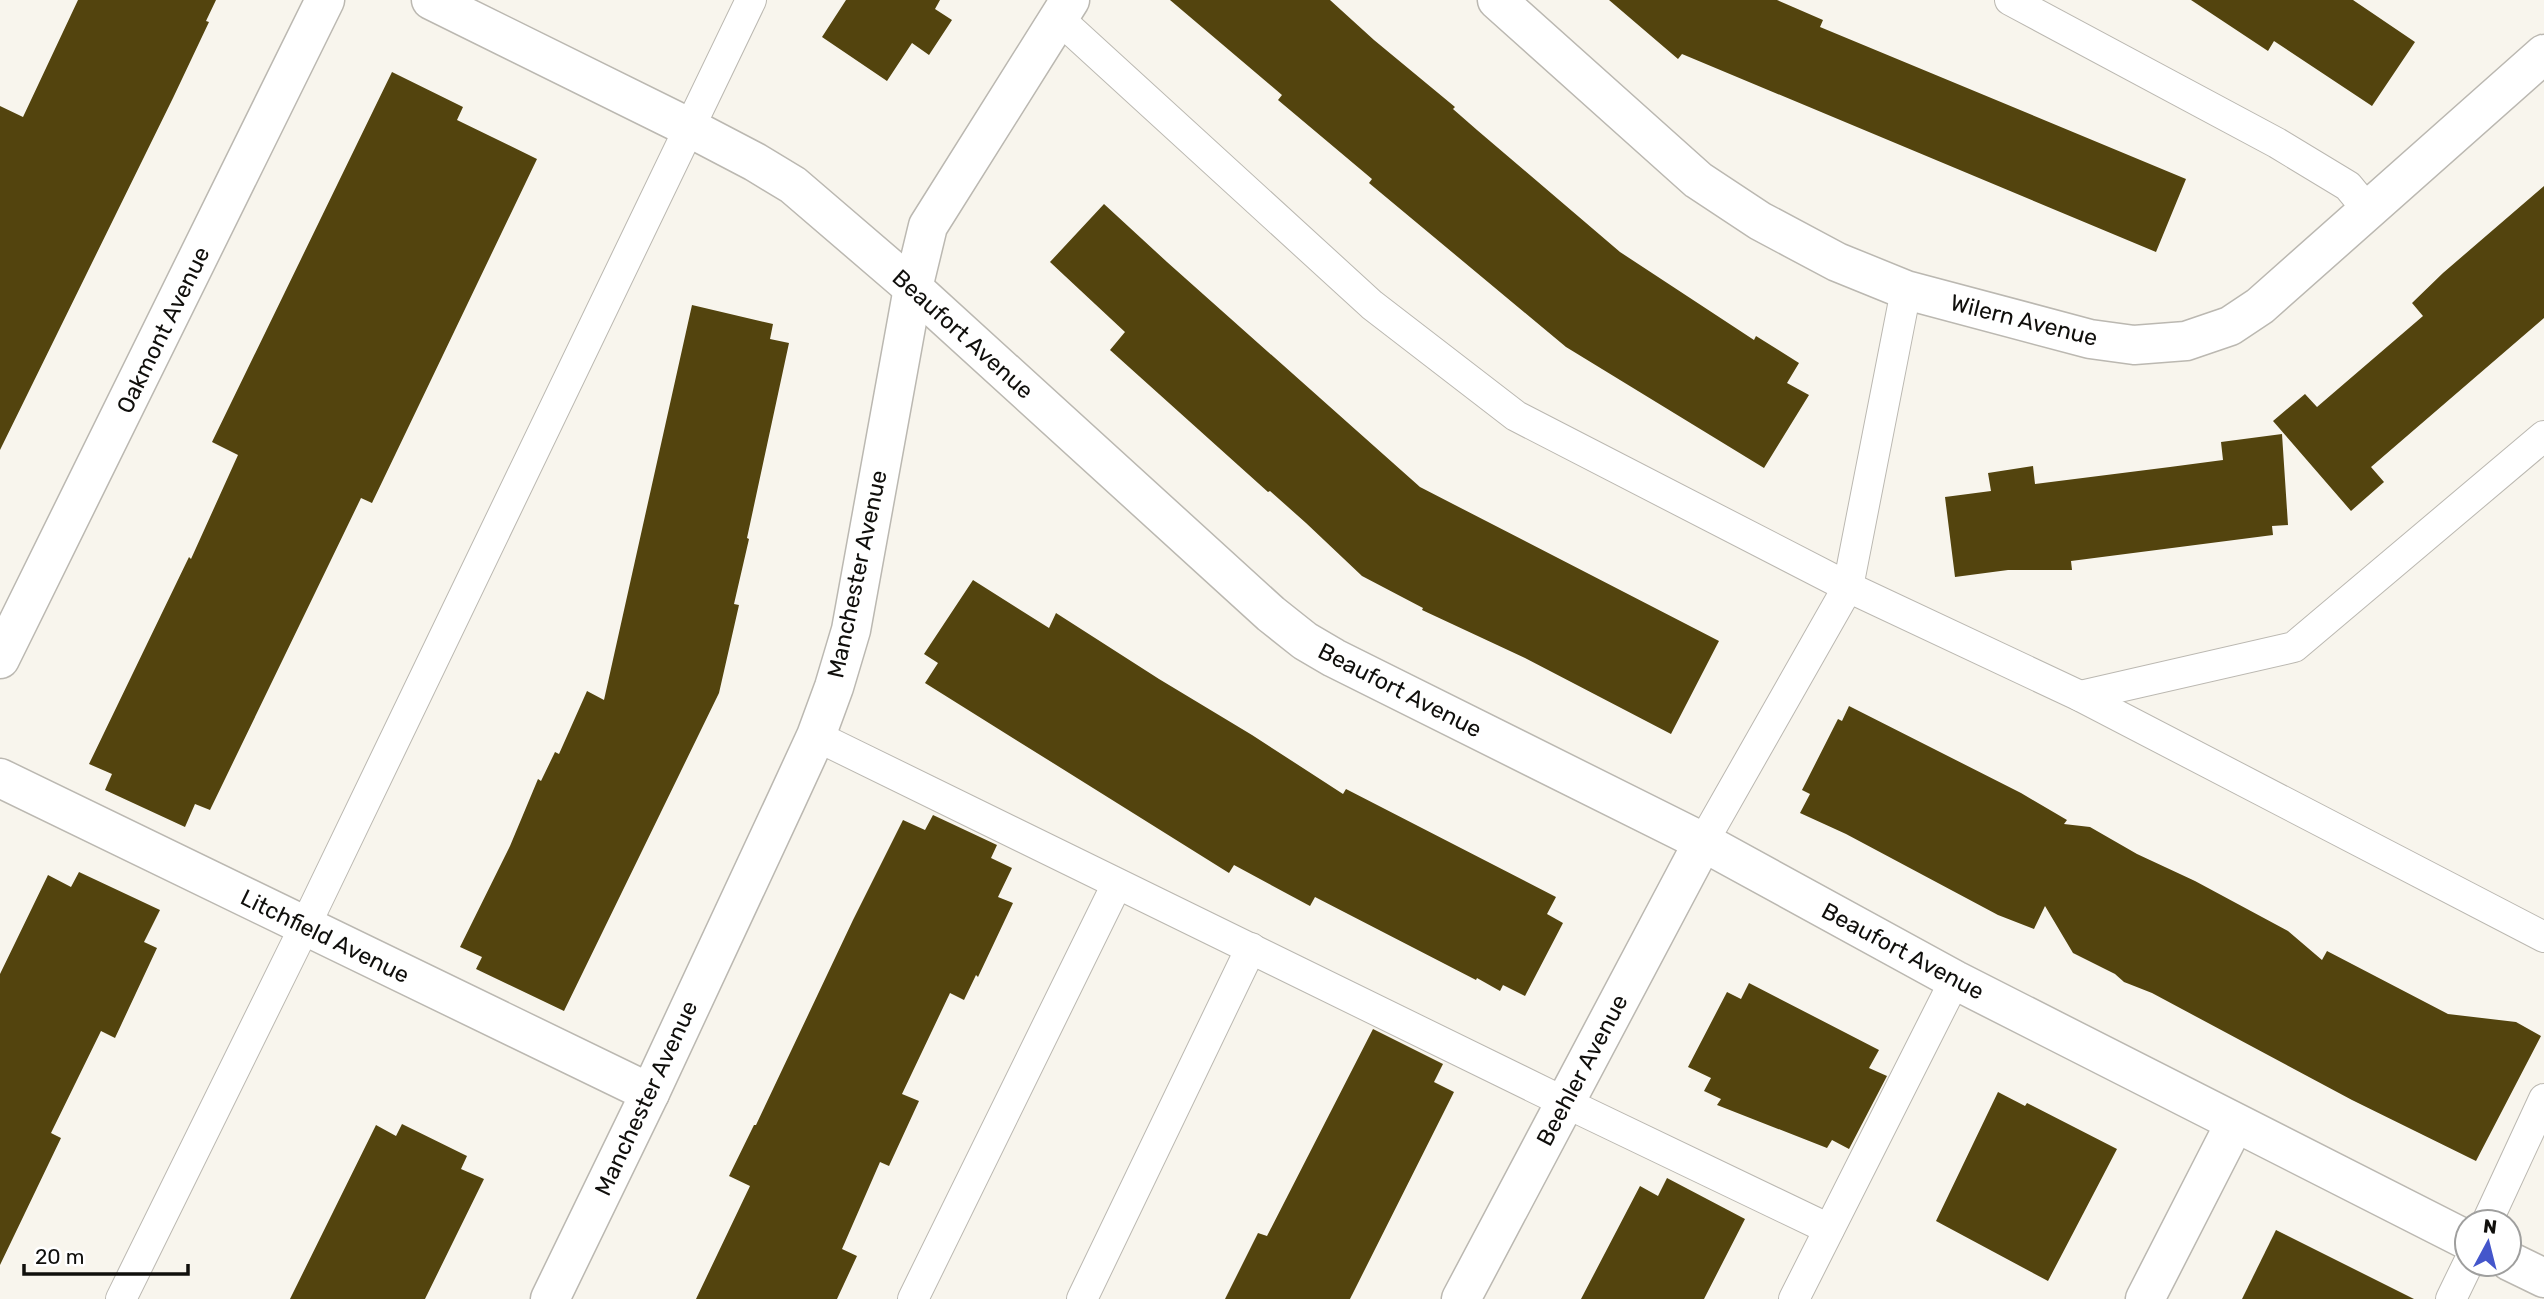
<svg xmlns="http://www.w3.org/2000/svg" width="2544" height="1299" viewBox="0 0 2544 1299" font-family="Rubik,sans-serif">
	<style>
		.building { fill: #53440e }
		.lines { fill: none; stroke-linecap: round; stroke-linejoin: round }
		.service-casing { stroke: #bbb8b1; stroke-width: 32 }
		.minor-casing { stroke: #bbb8b1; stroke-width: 41 }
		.service { stroke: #fff; stroke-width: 30 }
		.minor { stroke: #fff; stroke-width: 38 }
		.labels { text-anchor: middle; stroke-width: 7; stroke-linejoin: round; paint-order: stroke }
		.street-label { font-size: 23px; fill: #100f0c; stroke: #fff }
	</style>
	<rect width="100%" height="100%" fill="#f8f5ed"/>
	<g class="building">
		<path d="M 78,0 L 216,0 L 206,21 L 209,22 L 173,98 L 0,450 L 0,106 L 23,117 Z"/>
		<path d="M 846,0 L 940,0 L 935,9 L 952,20 L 929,55 L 912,43 L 887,81 L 822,37 Z"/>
		<path d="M 1170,0 L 1330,0 L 1374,40 L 1455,107 L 1453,109 L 1477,130 L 1620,252 L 1754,340 L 1756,336 L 1799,363 L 1787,383 L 1809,395 L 1764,468 L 1566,347 L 1369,183 L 1372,179 L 1278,100 L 1282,95 Z"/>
		<path d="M 1609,0 L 1777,0 L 1823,20 L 1820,27 L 2186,179 L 2156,252 L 1682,54 L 1678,59 Z"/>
		<path d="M 2191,0 L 2353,0 L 2415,42 L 2372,106 L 2274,41 L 2268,51 Z"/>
		<path d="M 392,72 L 463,107 L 457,120 L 537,159 L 372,503 L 361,498 L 210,810 L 195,804 L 185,827 L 105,790 L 112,774 L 89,764 L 189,557 L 191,559 L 238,455 L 212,442 Z"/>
		<path d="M 2544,186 L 2544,318 L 2371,467 L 2384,482 L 2351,511 L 2273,421 L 2305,394 L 2317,407 L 2423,316 L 2412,303 L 2443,273 Z"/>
		<path d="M 1104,204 L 1167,262 L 1420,487 L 1719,641 L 1671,734 L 1525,658 L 1422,610 L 1423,608 L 1362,576 L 1306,523 L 1270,491 L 1268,492 L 1110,350 L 1125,332 L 1050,262 Z"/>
		<path d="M 692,305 L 773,324 L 770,339 L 789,343 L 747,538 L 749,539 L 734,604 L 739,605 L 719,693 L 564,1011 L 476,969 L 482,957 L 460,947 L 510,846 L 538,779 L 541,781 L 555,752 L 559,754 L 587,691 L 604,700 Z"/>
		<path d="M 2282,434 L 2288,525 L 2272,526 L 2273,535 L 2071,561 L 2072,570 L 2008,570 L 1955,577 L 1945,497 L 1991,491 L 1988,473 L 2033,466 L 2035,484 L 2170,467 L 2223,460 L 2221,442 Z"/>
		<path d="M 973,580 L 1049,628 L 1056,613 L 1159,679 L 1252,735 L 1343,794 L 1346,789 L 1556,897 L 1547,914 L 1563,923 L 1525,996 L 1503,985 L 1500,991 L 1477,978 L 1476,980 L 1315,897 L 1310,906 L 1234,865 L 1229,873 L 925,683 L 938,663 L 924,654 Z"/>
		<path d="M 1849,706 L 2021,793 L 2067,820 L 2064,824 L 2090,827 L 2137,854 L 2195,881 L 2288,931 L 2322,960 L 2327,951 L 2448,1014 L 2516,1022 L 2541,1036 L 2476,1161 L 2352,1100 L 2152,993 L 2124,982 L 2115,974 L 2073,953 L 2045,906 L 2034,929 L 1998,915 L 1846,834 L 1800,813 L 1810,794 L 1802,790 L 1838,719 L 1842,721 Z"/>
		<path d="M 933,815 L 997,845 L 991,858 L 1012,868 L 998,897 L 1013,903 L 978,977 L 976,975 L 964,1000 L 950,993 L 902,1094 L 919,1101 L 889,1166 L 880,1162 L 842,1249 L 857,1256 L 837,1299 L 696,1299 L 750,1186 L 729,1176 L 754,1125 L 756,1125 L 853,920 L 903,820 L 925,830 Z"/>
		<path d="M 79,872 L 160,910 L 144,942 L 157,948 L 115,1038 L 101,1031 L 51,1133 L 61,1138 L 0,1265 L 0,974 L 48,875 L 71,887 Z"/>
		<path d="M 1749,983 L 1879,1050 L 1869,1068 L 1887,1076 L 1849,1149 L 1832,1140 L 1827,1148 L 1717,1105 L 1721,1099 L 1704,1091 L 1711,1078 L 1688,1067 L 1727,992 L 1741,999 Z"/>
		<path d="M 1373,1029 L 1443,1064 L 1434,1082 L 1454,1092 L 1350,1299 L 1225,1299 L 1258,1233 L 1267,1236 Z"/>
		<path d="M 1998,1092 L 2025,1106 L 2027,1103 L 2117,1149 L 2048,1281 L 1936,1221 Z"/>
		<path d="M 402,1124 L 467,1156 L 461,1169 L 484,1179 L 425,1299 L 290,1299 L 376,1125 L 396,1136 Z"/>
		<path d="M 1667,1178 L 1745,1219 L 1704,1299 L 1581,1299 L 1640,1186 L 1658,1196 Z"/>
		<path d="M 2276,1230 L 2414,1299 L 2242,1299 Z"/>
	</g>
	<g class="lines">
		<defs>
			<g id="service">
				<path d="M 2010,0 L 2277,143 L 2348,186 L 2367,209"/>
				<path d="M 1058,18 L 1372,305 L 1516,416 L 1848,587 L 2080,696 L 2544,937"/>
				<path d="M 2080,696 L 2294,647 L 2544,436"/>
				<path d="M 816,736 L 1564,1102 L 1829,1229"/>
				<path d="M 1703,842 L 1848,587 L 1906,290"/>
				<path d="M 2487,1222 L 2544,1099"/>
				<path d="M 121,1299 L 305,926 L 751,0"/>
				<path d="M 913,1299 L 1117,884"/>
				<path d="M 1082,1299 L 1251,948"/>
				<path d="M 1794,1299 L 1955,980"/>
				<path d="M 2451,1299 L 2468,1264"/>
			</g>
			<g id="minor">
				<path d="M 431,0 L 690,128 L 755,162 L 793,185 L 913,288 L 1271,614 L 1305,641 L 1334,658 L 1703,842 L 1955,980 L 2467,1240"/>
				<path d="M 1497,0 L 1698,180 L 1760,221 L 1837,262 L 1906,290 L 2090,339 L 2134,345 L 2186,341 L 2230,326 L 2260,306 L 2544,54"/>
				<path d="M 0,659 L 325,0"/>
				<path d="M 0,778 L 650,1093"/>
				<path d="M 2509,1261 L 2544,1278"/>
				<path d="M 550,1299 L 650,1093 L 787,799 L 816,736 L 834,687 L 851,630 L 913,288 L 928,226 L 1070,0"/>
				<path d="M 1461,1299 L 1703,842"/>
				<path d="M 2145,1299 L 2235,1123"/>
			</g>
		</defs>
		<use href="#service" class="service-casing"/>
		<use href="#minor" class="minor-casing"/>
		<use href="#service" class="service"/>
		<use href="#minor" class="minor"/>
	</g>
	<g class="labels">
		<g class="street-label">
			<text transform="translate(2024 320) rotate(14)" y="8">Wilern Avenue</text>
			<text transform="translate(163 330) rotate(-64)" y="8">Oakmont Avenue</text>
			<text transform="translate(963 334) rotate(42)" y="8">Beaufort Avenue</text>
			<text transform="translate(857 574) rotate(-78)" y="8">Manchester Avenue</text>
			<text transform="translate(1400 690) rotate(27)" y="8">Beaufort Avenue</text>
			<text transform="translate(325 936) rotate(26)" y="8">Litchfield Avenue</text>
			<text transform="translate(1903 951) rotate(28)" y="8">Beaufort Avenue</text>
			<text transform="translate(1582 1070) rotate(-62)" y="8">Beehler Avenue</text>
			<text transform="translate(646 1098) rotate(-65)" y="8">Manchester Avenue</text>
		</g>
	</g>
	<g transform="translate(2488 1243) rotate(7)"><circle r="33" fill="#ffffff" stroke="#9f9f9e" stroke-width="2"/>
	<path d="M0-5L12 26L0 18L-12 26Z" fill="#4456cb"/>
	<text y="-10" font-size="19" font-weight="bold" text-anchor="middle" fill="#100f0c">N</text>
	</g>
	<path d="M24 1264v10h164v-10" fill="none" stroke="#100f0c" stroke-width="3.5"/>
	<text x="35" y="1264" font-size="21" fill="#100f0c" stroke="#ffffff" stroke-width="5" paint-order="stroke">20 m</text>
</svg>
